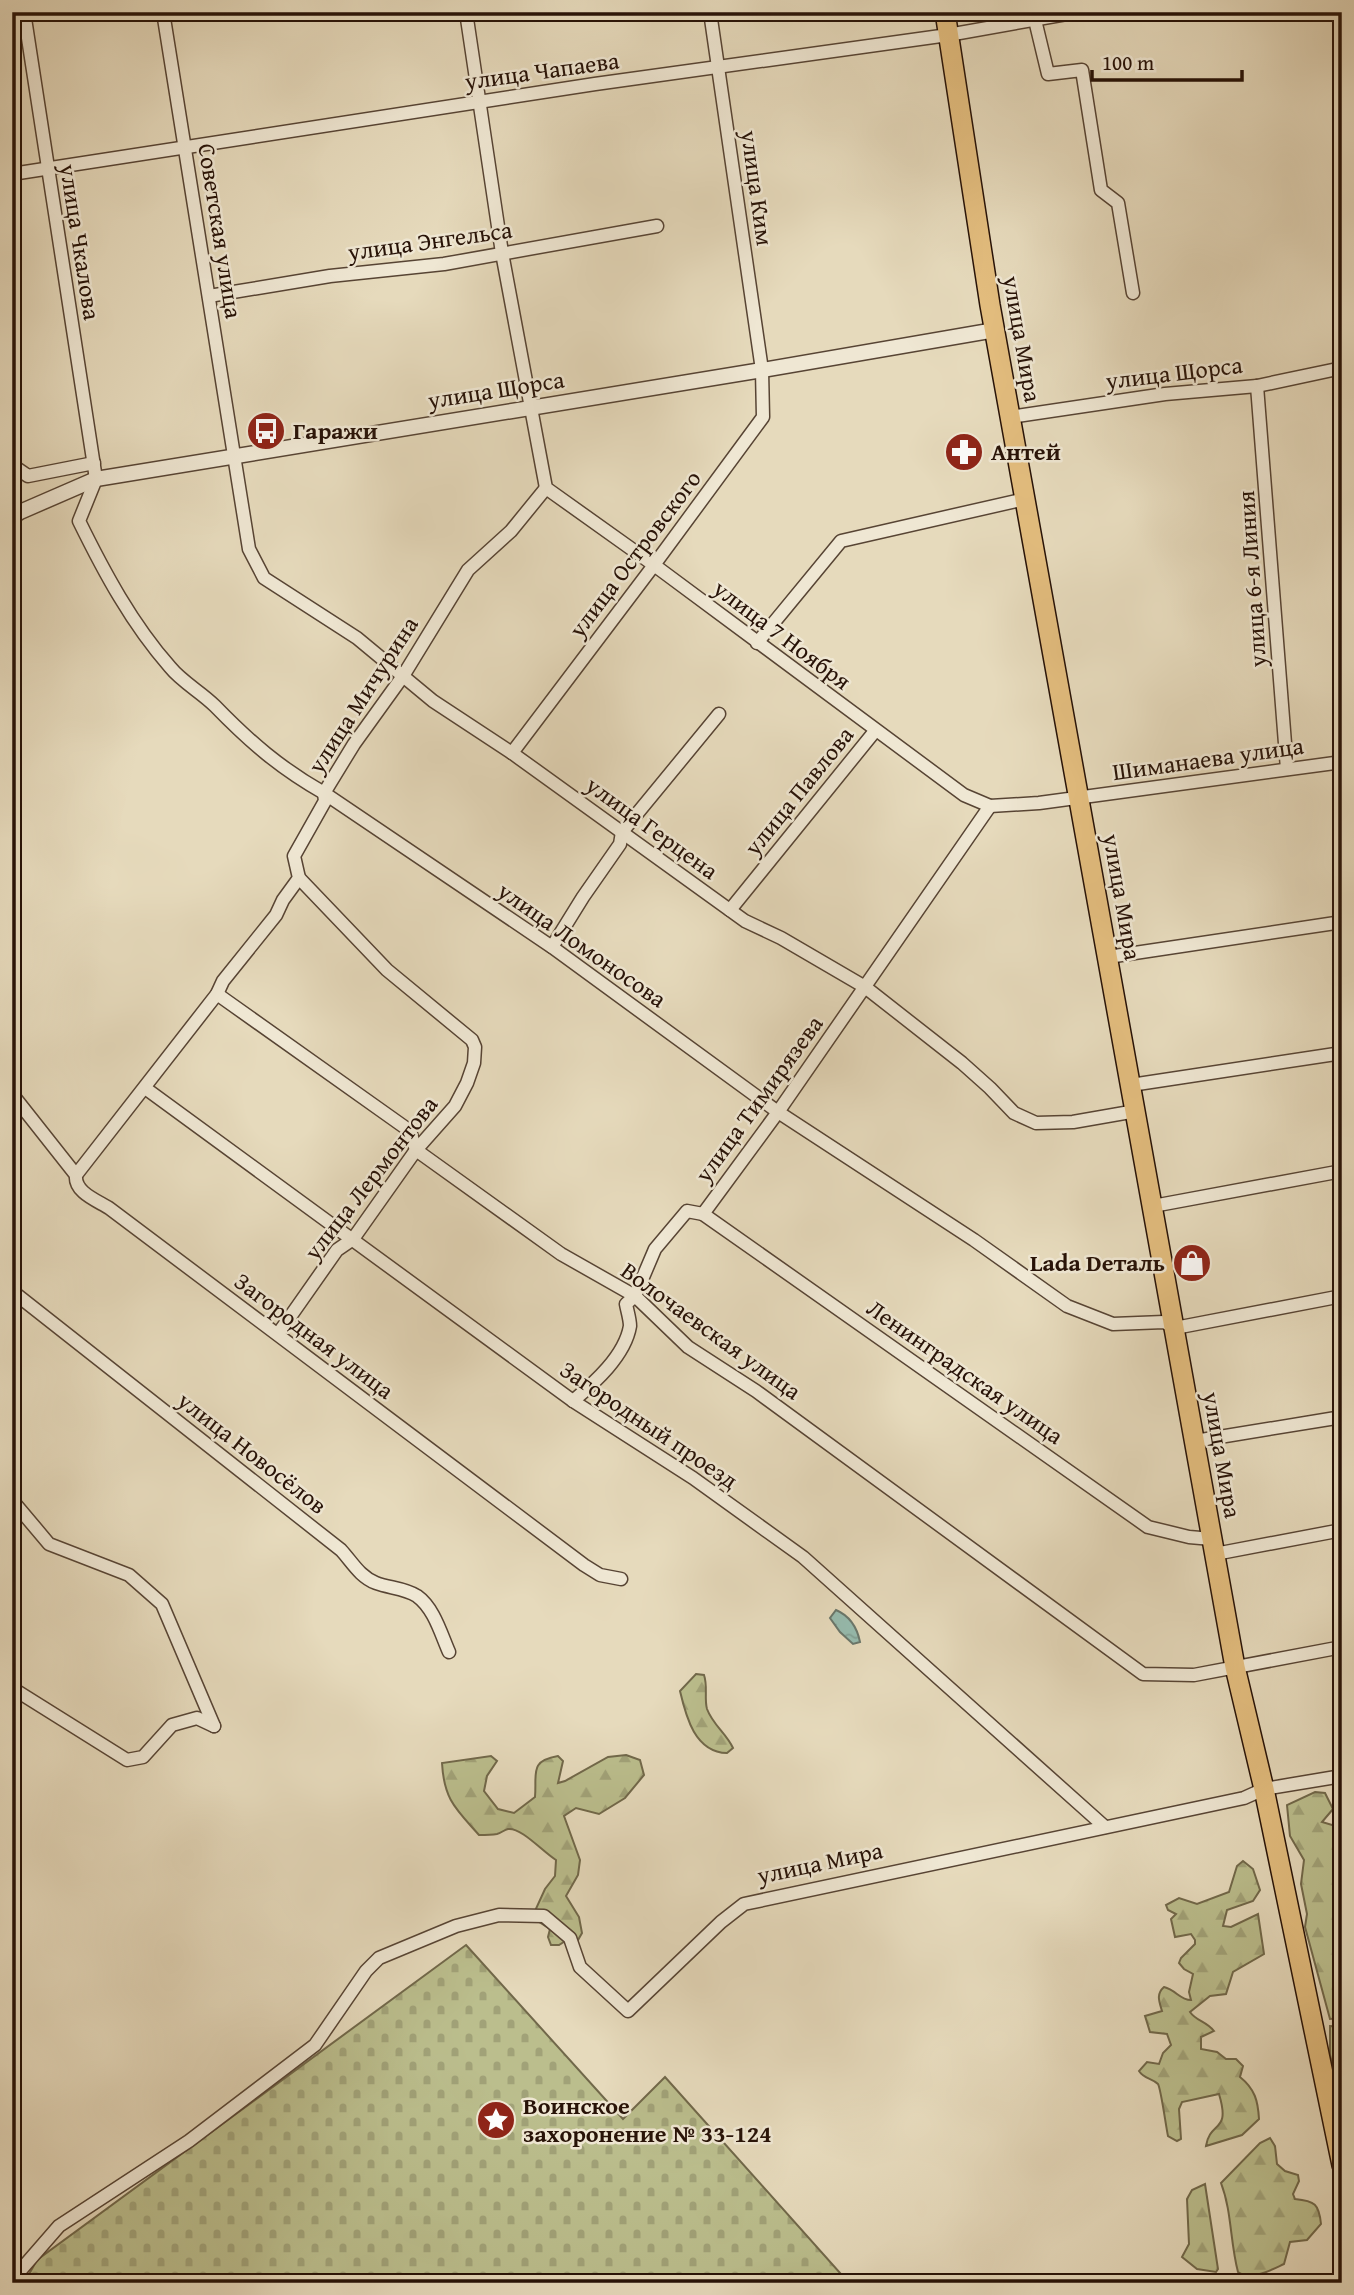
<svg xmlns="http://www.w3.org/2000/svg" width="1354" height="2295" viewBox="0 0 1354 2295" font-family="'Gentium Book Plus',serif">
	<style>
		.forest { fill: url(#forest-firs); stroke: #71684a; stroke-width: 2 }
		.cemetery { fill: url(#cemetery-stones); stroke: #71684a; stroke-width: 2 }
		.water { fill: url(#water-ripples); stroke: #6a776b; stroke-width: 2 }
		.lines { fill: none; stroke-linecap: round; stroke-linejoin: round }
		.minor-casing { stroke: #574434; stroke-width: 15 }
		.tertiary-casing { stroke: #574434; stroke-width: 17 }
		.primary-casing { stroke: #271207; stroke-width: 22 }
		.minor { stroke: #efe7d3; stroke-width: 12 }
		.tertiary { stroke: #efe7d3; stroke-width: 14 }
		.primary { stroke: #e3bd7e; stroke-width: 19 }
		.labels { text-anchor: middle; stroke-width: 5; stroke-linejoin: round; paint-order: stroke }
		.street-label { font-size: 24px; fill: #271207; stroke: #efe7d3 }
		.poi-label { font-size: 24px; font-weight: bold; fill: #271207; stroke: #efe7d3; text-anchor: start }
	</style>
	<defs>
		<pattern id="forest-firs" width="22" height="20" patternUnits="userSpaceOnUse" patternTransform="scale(1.75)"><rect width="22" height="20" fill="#bbbe8d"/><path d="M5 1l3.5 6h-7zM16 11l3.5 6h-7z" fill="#a1a278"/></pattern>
		<pattern id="cemetery-stones" width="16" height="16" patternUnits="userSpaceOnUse" patternTransform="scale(1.75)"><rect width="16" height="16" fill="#bbbe8d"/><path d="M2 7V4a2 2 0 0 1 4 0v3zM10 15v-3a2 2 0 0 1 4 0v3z" fill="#a1a278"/></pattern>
		<pattern id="water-ripples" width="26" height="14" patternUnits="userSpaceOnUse" patternTransform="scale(1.75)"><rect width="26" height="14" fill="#96bbae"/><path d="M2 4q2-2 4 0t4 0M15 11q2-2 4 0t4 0" fill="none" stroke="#81a094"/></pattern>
	</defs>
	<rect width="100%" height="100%" fill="#e6dabc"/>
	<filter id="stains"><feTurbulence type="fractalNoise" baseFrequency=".00286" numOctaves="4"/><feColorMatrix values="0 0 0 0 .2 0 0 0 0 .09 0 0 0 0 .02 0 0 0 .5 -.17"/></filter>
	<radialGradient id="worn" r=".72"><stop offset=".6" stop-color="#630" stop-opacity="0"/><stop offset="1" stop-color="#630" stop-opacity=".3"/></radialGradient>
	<g class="forest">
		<path d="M 696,1674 L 704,1675 C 708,1686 704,1698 707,1709 C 713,1725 726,1733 733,1748 L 727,1753 C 695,1752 686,1717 680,1691 Z"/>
		<path d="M 626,1755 L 640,1760 L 644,1775 L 625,1798 L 599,1814 L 576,1808 L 564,1816 L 580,1860 L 578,1875 L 566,1896 L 579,1917 L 582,1933 L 578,1940 L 570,1938 L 559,1945 L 551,1945 L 548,1937 L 550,1929 L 530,1916 L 535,1911 L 545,1889 L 555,1876 L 556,1860 C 543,1852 521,1827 508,1829 C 504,1830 501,1833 497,1834 C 491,1835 485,1835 479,1835 C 456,1809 444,1800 442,1763 L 491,1756 L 497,1761 L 487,1776 L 484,1791 L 498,1809 L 514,1813 L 535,1797 C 537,1773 529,1761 558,1756 L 563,1761 L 558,1783 L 565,1781 L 608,1757 Z"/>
		<path d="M 1315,1792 L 1325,1793 L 1333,1809 L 1322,1822 L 1339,1827 L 1342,1838 L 1342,1881 L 1334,1885 L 1342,1893 L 1342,1908 L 1337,1913 L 1342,1928 L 1342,2018 L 1330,2019 L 1305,1927 L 1307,1914 L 1301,1884 L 1304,1860 L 1290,1836 L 1287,1805 Z"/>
		<path d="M 1243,1861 L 1253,1869 L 1260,1890 L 1253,1901 L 1227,1910 L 1223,1926 L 1231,1927 L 1258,1914 L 1264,1954 L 1233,1972 L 1226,1994 L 1210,1996 L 1190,2012 C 1196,2021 1206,2021 1214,2031 L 1201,2037 L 1201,2049 L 1217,2052 L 1226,2059 L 1236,2059 L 1243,2066 L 1240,2077 C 1255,2089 1258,2101 1259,2119 L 1242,2135 L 1206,2146 C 1210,2120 1231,2134 1219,2094 L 1182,2102 L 1179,2109 L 1181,2139 L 1177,2141 L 1168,2136 C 1166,2127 1161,2089 1158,2084 C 1152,2078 1144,2079 1139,2071 L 1147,2062 L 1159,2064 L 1163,2053 L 1171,2045 L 1167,2034 L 1150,2032 L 1145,2016 L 1162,2011 C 1159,2001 1156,1994 1164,1987 C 1176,1990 1180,2000 1191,2000 L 1189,1992 L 1193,1974 L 1184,1969 L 1179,1963 L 1181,1958 L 1195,1944 L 1195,1940 L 1191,1934 L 1175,1937 L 1171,1919 L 1176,1914 L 1168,1910 L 1166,1905 L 1179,1898 L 1197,1904 L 1229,1892 L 1237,1866 Z"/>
		<path d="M 1330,2026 L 1342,2027 L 1342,2101 L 1330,2055 Z"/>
		<path d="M 1270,2138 L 1275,2146 L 1277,2164 L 1285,2171 L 1298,2175 L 1299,2181 L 1293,2194 L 1295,2199 C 1315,2201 1319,2204 1321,2224 L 1307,2240 L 1290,2242 L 1284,2264 C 1271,2270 1252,2281 1238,2272 C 1230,2242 1232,2212 1221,2183 L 1260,2143 Z"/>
		<path d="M 1205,2184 L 1218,2269 L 1216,2272 L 1197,2269 L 1182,2257 L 1189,2244 L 1187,2199 L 1192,2190 Z"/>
	</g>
	<path class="cemetery" d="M 466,1945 L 623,2119 L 665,2077 L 849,2283 L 24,2283 L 37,2260 Z"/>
	<path class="water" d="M 836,1610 C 850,1616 857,1627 860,1642 L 853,1644 L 840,1632 L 830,1618 Z"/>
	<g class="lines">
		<defs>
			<g id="minor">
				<path d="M 24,12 L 96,479 L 79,521 C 104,572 132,624 170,667 C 182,682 201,692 215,706 C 250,742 280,768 324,793 L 552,947 L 778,1112 L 974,1240 L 1067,1306 L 1113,1324 L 1164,1322 L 1175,1328 L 1342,1296"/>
				<path d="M 163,12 L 249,549 L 264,578 L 357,638 L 433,701 L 512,753 L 745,921 L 781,938 L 865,987 L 962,1063 L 990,1088 L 1014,1113 L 1036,1123 L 1073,1122 L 1136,1111"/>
				<path d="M 466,12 L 502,253 L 546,488 L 654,565 L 964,795 L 990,806 L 1039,803 L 1342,762"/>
				<path d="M 1035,20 L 1048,74 L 1082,70 L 1101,190 L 1118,203 L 1133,293"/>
				<path d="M 12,174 L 595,84 L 948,35 L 1078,12"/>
				<path d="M 209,296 L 330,276 L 444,264 L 657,226"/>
				<path d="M 1257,386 L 1287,769"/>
				<path d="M 1010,417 L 1165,394 L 1257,386 L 1342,368"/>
				<path d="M 12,465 L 28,476 L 94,463"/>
				<path d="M 757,643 L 841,541 L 1025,499"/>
				<path d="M 512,753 L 654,565 L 763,417 L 762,370 L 710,12"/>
				<path d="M 730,910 L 875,731"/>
				<path d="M 552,947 L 583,897 L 620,844 L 622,832 L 719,714"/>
				<path d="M 1108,957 L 1342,922"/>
				<path d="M 217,994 L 410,1131 L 416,1150 L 561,1254 L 635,1296 L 688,1347 L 756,1391 L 1143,1674 L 1194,1675 L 1342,1647"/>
				<path d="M 1131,1085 L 1342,1053"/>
				<path d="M 145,1088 L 573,1401 L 693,1478 L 803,1557 L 1105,1827"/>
				<path d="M 12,1094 L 76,1175 C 74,1192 96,1200 109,1208 L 584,1565 L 600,1575 L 621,1579"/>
				<path d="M 76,1175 L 217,994 L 223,981 L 276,915 L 283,900 L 299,878 L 294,856 L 325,801 L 324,793 L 354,744 L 403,676 L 468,570 L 511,531 L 546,488"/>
				<path d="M 1153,1206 L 1342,1171"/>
				<path d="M 703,1214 L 1148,1527 L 1189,1537 L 1212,1539"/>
				<path d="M 12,1291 L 341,1550 C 352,1562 360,1577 376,1583 C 389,1588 405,1588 417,1596 C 434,1608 441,1634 449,1652"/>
				<path d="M 278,1334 L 337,1250 L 353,1239 L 416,1150 L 455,1106 L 467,1083 L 474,1063 L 475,1047 L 472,1040 L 387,970 L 299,878"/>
				<path d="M 573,1401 C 594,1383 625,1356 630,1326 C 630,1319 627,1310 626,1304 L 635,1296 L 655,1249 L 687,1211 L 703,1214 L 778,1112 L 990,806"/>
				<path d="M 1195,1441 L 1342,1417"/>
				<path d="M 12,1500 L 49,1544 L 129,1575 L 162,1604 L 214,1726"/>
				<path d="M 1215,1554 L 1342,1530"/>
				<path d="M 12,1688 L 127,1760 L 143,1757 L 172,1725 L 197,1718 L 214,1726"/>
				<path d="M 14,2283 L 19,2272 L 59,2226 L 189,2141 L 315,2045 L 366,1971 L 379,1958 L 456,1926 L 499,1915 L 544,1916 L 570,1938 L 580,1967 L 628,2011 L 721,1922 L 744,1904 L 1244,1798 L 1264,1789 L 1342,1776"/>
			</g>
			<path id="tertiary" d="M 12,517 L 20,512 L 96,479 L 762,370 L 995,330"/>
			<path id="primary" d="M 945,12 L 990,305 L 1235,1667 L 1264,1789 L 1342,2165"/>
		</defs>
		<use href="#minor" class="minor-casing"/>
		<use href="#tertiary" class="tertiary-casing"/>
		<use href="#primary" class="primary-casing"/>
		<use href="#minor" class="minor"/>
		<use href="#tertiary" class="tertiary"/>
		<use href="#primary" class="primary"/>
	</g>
	<defs>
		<symbol id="bus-disc" viewBox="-11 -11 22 22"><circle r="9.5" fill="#8f2418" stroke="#efe7d3"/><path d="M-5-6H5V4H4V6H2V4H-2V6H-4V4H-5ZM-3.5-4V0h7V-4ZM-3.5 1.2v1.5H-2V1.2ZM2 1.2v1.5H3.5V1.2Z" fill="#fff"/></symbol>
		<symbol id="pharmacy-disc" viewBox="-11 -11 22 22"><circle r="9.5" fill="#8f2418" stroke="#efe7d3"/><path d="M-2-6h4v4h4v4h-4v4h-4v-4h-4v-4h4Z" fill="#fff"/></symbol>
		<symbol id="shop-disc" viewBox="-11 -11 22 22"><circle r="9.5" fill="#8f2418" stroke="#efe7d3"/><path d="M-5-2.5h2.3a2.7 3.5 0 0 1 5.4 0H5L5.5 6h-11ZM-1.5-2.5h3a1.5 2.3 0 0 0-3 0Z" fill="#fff"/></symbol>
		<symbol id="sight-disc" viewBox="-11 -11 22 22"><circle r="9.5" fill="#8f2418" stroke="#efe7d3"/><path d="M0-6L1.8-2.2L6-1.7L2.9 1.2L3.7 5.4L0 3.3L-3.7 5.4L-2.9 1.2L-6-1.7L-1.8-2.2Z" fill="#fff"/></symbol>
	</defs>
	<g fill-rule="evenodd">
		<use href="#bus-disc" x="244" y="409" width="44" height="44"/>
		<use href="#pharmacy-disc" x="942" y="430" width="44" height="44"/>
		<use href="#shop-disc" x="1170" y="1241" width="44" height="44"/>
		<use href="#sight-disc" x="474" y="2098" width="44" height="44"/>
	</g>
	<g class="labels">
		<g class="street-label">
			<text transform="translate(542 71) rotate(-8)" y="8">улица Чапаева</text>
			<text transform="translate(757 188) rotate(82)" y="8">улица Ким</text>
			<text transform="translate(220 231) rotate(81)" y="8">Советская улица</text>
			<text transform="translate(430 241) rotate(-8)" y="8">улица Энгельса</text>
			<text transform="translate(80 242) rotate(81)" y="8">улица Чкалова</text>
			<text transform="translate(1022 339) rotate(80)" y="8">улица Мира</text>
			<text transform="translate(1174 373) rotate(-7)" y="8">улица Щорса</text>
			<text transform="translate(496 390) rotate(-9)" y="8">улица Щорса</text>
			<text transform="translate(635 554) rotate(-53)" y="8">улица Островского</text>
			<text transform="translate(1252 579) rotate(-94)" y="8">улица 6-я Линия</text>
			<text transform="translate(782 635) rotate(37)" y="8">улица 7 Ноября</text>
			<text transform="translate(363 695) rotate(-57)" y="8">улица Мичурина</text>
			<text transform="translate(1208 759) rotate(-8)" y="8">Шиманаева улица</text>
			<text transform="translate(799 791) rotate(-51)" y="8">улица Павлова</text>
			<text transform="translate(652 828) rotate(36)" y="8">улица Герцена</text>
			<text transform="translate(1122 897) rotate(80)" y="8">улица Мира</text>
			<text transform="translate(582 945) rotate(35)" y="8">улица Ломоносова</text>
			<text transform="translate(759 1099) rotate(-54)" y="8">улица Тимирязева</text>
			<text transform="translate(371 1178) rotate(-52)" y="8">улица Лермонтова</text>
			<text transform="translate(711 1331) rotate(36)" y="8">Волочаевская улица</text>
			<text transform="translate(314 1336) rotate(37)" y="8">Загородная улица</text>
			<text transform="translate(965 1372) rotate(35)" y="8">Ленинградская улица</text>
			<text transform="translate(649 1425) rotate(34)" y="8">Загородный проезд</text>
			<text transform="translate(252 1453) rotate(38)" y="8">улица Новосёлов</text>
			<text transform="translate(1222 1455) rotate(80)" y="8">улица Мира</text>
			<text transform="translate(820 1863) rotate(-12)" y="8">улица Мира</text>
		</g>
		<g class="poi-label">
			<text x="293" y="439">Гаражи</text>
			<text x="991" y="460">Антей</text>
			<text x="1165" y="1271" text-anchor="end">Lada Dеталь</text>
			<text x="523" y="2114">Воинское<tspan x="523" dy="28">захоронение № 33-124</tspan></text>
		</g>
	</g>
	<rect width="1354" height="2295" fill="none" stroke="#e6dabc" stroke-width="42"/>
	<rect x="14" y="14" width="1326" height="2267" fill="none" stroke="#271207" stroke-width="3.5"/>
	<rect x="21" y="21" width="1312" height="2253" fill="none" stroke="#271207" stroke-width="2"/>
	<path d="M1092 70v10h150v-10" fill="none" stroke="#271207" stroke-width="3.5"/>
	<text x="1102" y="70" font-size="21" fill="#271207" stroke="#efe7d3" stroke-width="5" paint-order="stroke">100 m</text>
	<rect width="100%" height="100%" filter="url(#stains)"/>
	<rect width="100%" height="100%" fill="url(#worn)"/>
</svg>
